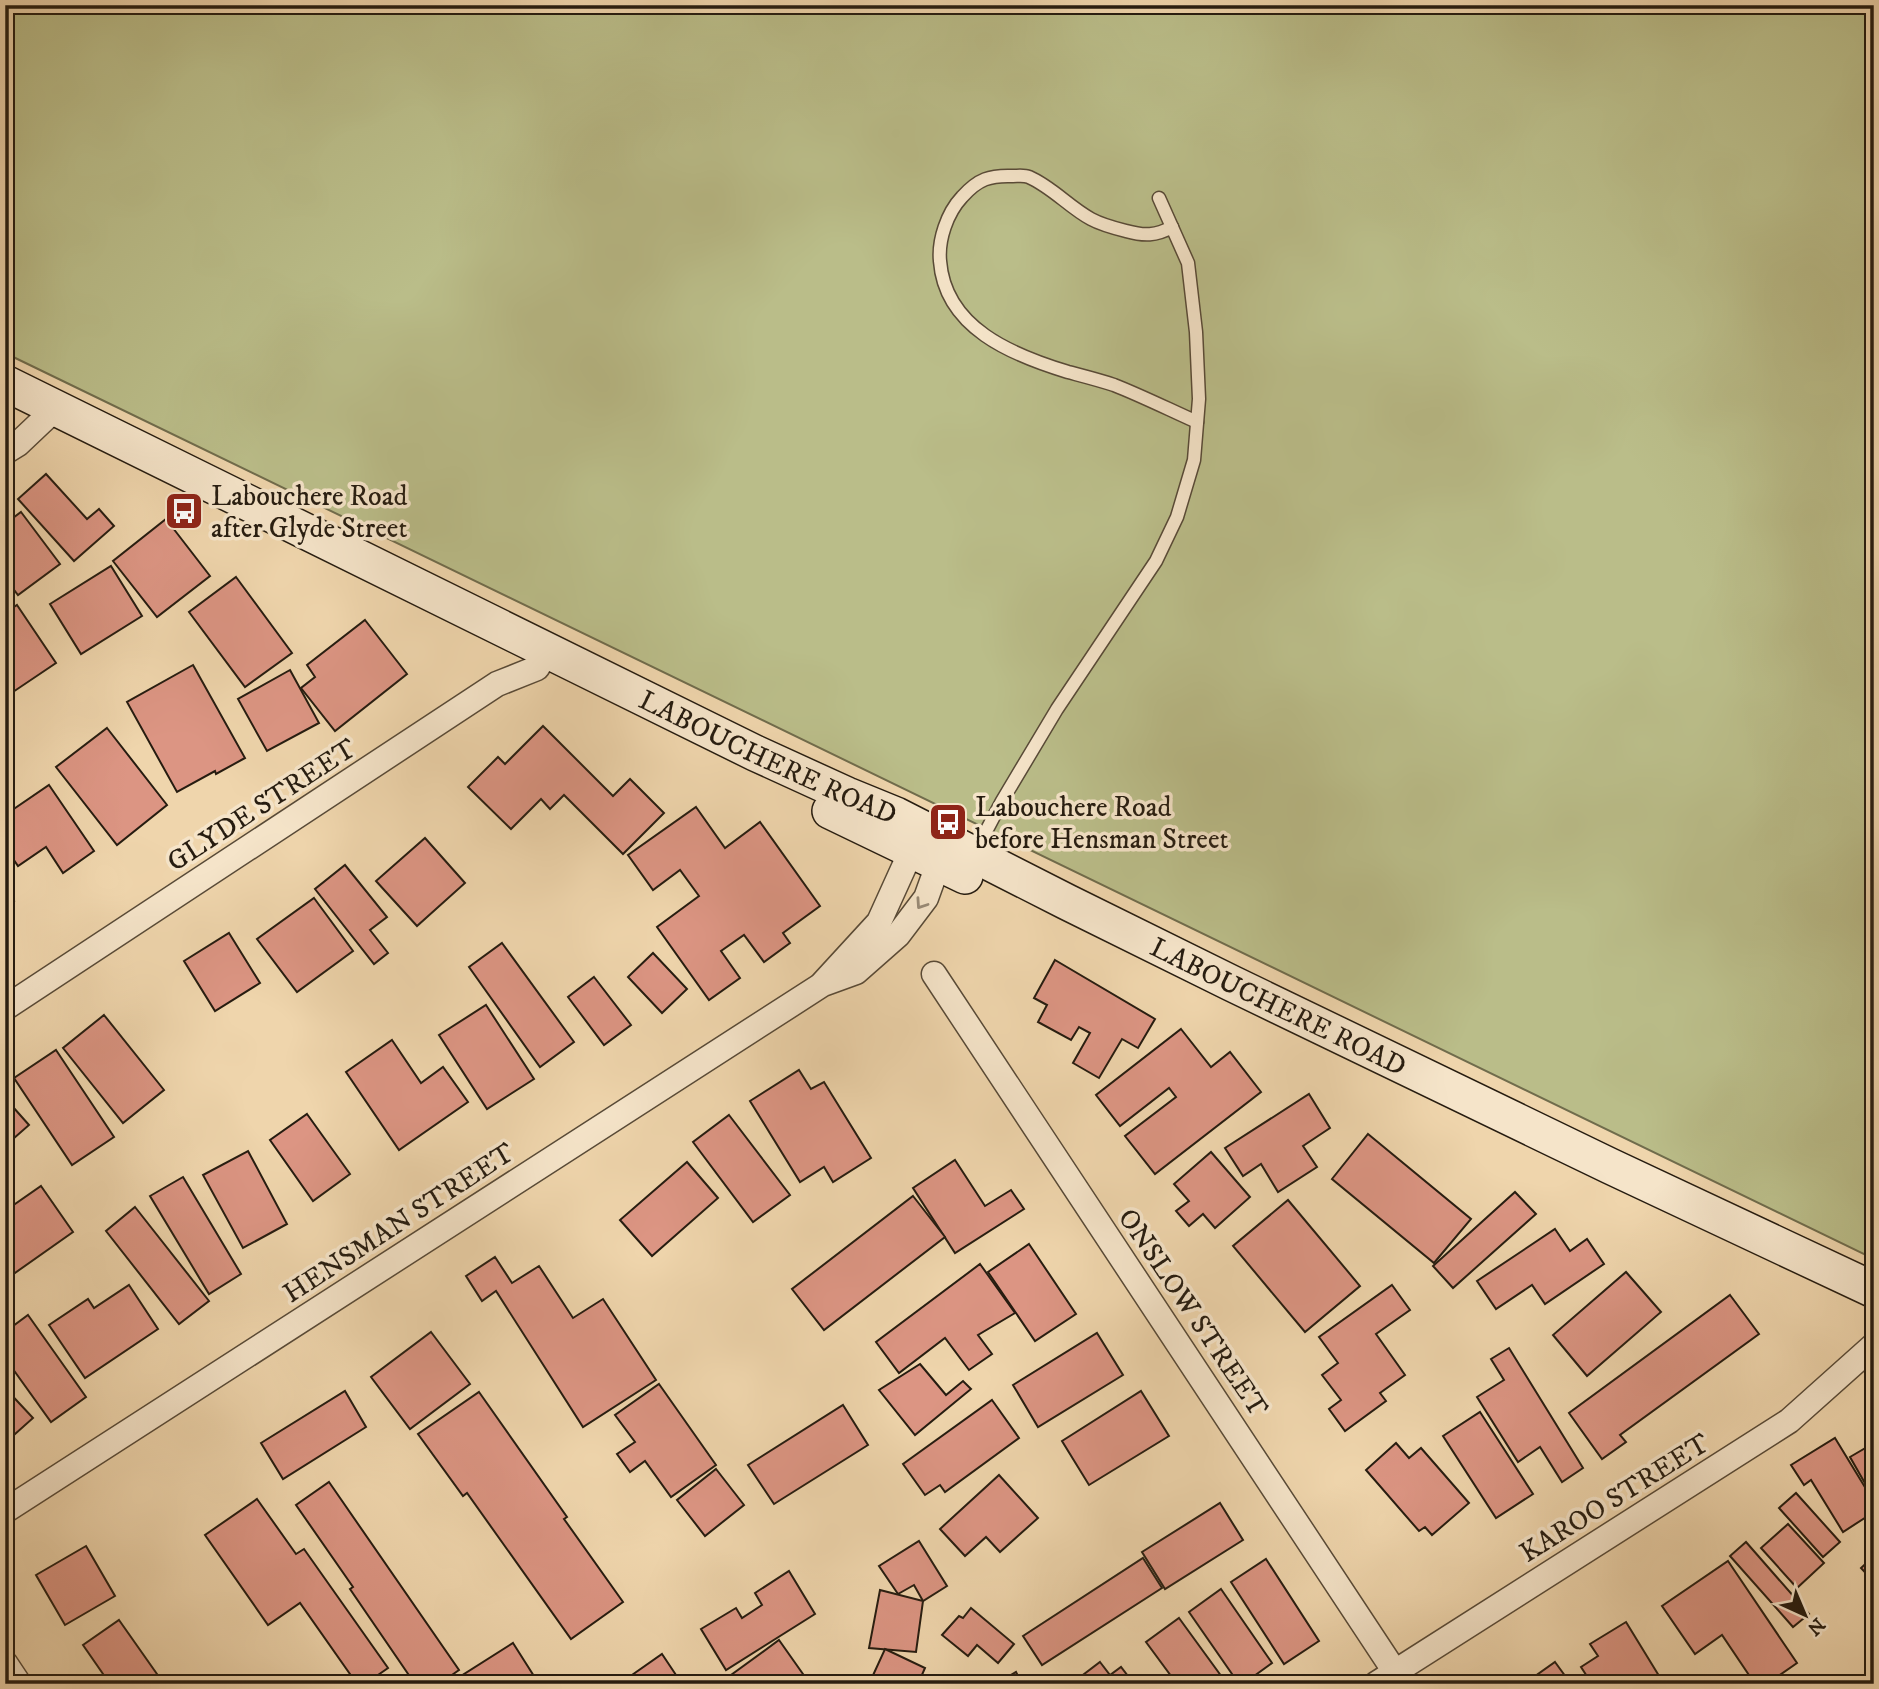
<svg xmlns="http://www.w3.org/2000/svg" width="1879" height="1689" viewBox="0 0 1879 1689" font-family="'IM FELL DW Pica',serif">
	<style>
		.green { fill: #babd89; stroke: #706c4c; stroke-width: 2 }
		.building { fill: #dc9583; stroke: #261c10; stroke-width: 2 }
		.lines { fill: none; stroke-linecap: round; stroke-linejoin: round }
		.lane-casing { stroke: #584a37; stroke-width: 15 }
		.street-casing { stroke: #584a37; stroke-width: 27 }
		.secondary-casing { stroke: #261c10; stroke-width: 38 }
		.lane { stroke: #f5e4c9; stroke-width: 12 }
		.street { stroke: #f5e4c9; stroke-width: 24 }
		.secondary { stroke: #f5e4c9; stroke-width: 35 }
		.oneway { stroke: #988a76 }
		.labels { text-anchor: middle; stroke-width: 7; stroke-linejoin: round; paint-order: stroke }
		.poi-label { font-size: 28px; fill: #261c10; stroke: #f5e4c9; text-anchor: start }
		.street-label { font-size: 28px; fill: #261c10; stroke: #f5e4c9 }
	</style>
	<rect width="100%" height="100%" fill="#efd5ac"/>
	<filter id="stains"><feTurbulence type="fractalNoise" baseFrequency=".00286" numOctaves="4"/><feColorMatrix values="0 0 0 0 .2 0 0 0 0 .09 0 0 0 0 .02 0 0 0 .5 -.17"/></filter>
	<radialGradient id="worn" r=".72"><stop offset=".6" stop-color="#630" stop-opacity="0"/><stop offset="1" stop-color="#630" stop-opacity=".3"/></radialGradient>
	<path class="green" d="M 5,5 L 1874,5 L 1874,1259 L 5,353 Z"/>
	<g class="building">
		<path d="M 46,474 L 87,519 L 99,509 L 114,526 L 74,561 L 18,499 Z"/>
		<path d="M 21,512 L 60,564 L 18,595 L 5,578 L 5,524 Z"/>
		<path d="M 166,519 L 210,576 L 157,617 L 113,561 Z"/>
		<path d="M 111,566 L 142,616 L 81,654 L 50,604 Z"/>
		<path d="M 236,577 L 292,653 L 245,687 L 189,612 Z"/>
		<path d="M 17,605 L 56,663 L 10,694 L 5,687 L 5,613 Z"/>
		<path d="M 365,620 L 407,674 L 335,731 L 301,688 L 315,677 L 307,665 Z"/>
		<path d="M 193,665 L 245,758 L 216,774 L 215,771 L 177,792 L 127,702 Z"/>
		<path d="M 290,670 L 319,723 L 267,751 L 238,699 Z"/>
		<path d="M 543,726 L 613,796 L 630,779 L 664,813 L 623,854 L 564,795 L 550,809 L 541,799 L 511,829 L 468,787 L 498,757 L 505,764 Z"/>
		<path d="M 107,728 L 167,805 L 117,845 L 56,767 Z"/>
		<path d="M 49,785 L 94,851 L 63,873 L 46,847 L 18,866 L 5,847 L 5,815 Z"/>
		<path d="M 696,807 L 725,848 L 760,822 L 820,906 L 783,933 L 790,943 L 764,962 L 744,935 L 721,951 L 740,978 L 709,1000 L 657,927 L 699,896 L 680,870 L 653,890 L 628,855 Z"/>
		<path d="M 425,838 L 465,883 L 417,926 L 376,881 Z"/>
		<path d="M 345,865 L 387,917 L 370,930 L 388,953 L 374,964 L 315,889 Z"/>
		<path d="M 5,887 L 14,901 L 5,907 Z"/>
		<path d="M 314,898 L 353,951 L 297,992 L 257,939 Z"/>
		<path d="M 229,933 L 260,983 L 215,1011 L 184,961 Z"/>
		<path d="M 502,943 L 574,1042 L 540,1067 L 469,967 Z"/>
		<path d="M 653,953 L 687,989 L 662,1013 L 628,977 Z"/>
		<path d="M 1055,960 L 1155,1019 L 1138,1048 L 1122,1039 L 1099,1078 L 1073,1063 L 1090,1033 L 1079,1027 L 1071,1040 L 1038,1022 L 1047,1005 L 1034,998 Z"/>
		<path d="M 594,977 L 631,1025 L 604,1045 L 568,997 Z"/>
		<path d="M 486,1005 L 534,1079 L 487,1109 L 439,1035 Z"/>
		<path d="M 104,1015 L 164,1090 L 123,1123 L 63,1048 Z"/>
		<path d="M 1181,1029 L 1211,1067 L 1230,1052 L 1261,1092 L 1155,1174 L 1125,1136 L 1176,1097 L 1169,1088 L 1120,1126 L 1096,1095 Z"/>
		<path d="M 392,1040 L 421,1083 L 443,1067 L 468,1102 L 399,1150 L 346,1072 Z"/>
		<path d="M 56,1050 L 114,1137 L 72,1165 L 14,1078 Z"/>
		<path d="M 799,1070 L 811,1089 L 824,1082 L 871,1158 L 833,1182 L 824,1167 L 800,1182 L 750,1101 Z"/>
		<path d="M 1309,1094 L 1330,1128 L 1303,1146 L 1317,1167 L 1278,1192 L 1261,1164 L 1243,1176 L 1225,1148 Z"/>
		<path d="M 5,1098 L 29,1125 L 5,1146 Z"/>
		<path d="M 307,1114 L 350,1174 L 313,1201 L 270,1140 Z"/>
		<path d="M 729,1115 L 790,1195 L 753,1222 L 693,1142 Z"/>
		<path d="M 1368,1134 L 1471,1219 L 1434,1263 L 1332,1179 Z"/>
		<path d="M 248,1151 L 287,1224 L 243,1248 L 203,1175 Z"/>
		<path d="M 1211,1152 L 1250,1197 L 1215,1228 L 1203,1214 L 1189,1226 L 1176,1211 L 1189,1201 L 1174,1184 Z"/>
		<path d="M 955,1160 L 985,1206 L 1011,1190 L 1024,1209 L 955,1253 L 913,1188 Z"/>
		<path d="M 687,1162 L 718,1198 L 652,1256 L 620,1220 Z"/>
		<path d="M 183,1177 L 241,1274 L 209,1294 L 150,1196 Z"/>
		<path d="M 41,1186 L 73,1232 L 5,1280 L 5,1211 Z"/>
		<path d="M 1515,1192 L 1536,1214 L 1453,1288 L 1433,1266 Z"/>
		<path d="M 913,1196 L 945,1237 L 824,1330 L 792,1289 Z"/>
		<path d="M 1288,1200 L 1360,1286 L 1305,1332 L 1233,1246 Z"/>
		<path d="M 135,1207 L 209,1301 L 179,1324 L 106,1231 Z"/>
		<path d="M 1555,1229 L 1570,1251 L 1587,1239 L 1604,1264 L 1545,1304 L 1532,1285 L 1496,1309 L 1477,1281 Z"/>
		<path d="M 1029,1244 L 1076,1314 L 1035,1341 L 988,1272 Z"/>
		<path d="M 495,1257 L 512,1283 L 539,1266 L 573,1318 L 603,1299 L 656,1380 L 583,1427 L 496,1291 L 482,1301 L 466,1276 Z"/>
		<path d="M 980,1264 L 1015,1313 L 978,1335 L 992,1354 L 969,1370 L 945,1338 L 899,1373 L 876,1342 Z"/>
		<path d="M 1626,1272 L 1661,1312 L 1587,1376 L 1553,1335 Z"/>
		<path d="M 129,1285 L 158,1329 L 85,1378 L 49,1325 L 88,1299 L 94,1308 Z"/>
		<path d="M 1392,1285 L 1410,1310 L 1376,1334 L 1405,1375 L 1380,1393 L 1386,1401 L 1345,1431 L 1329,1409 L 1341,1400 L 1322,1375 L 1338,1363 L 1319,1337 Z"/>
		<path d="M 1730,1295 L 1759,1334 L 1620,1435 L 1626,1442 L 1602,1459 L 1569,1413 Z"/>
		<path d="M 28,1315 L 86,1397 L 51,1422 L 5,1358 L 5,1332 Z"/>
		<path d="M 431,1332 L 470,1384 L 410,1429 L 371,1377 Z"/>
		<path d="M 1097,1333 L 1123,1375 L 1038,1427 L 1013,1385 Z"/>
		<path d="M 1509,1348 L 1583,1468 L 1562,1482 L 1540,1447 L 1518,1462 L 1477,1397 L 1504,1380 L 1491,1359 Z"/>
		<path d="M 920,1364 L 946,1395 L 963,1381 L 971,1389 L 915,1435 L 879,1390 Z"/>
		<path d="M 659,1384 L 716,1465 L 671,1497 L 645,1461 L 630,1472 L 617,1454 L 635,1442 L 615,1415 Z"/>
		<path d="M 5,1388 L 33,1418 L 5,1443 Z"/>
		<path d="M 345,1391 L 366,1427 L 283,1479 L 261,1443 Z"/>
		<path d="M 1141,1391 L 1169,1436 L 1089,1485 L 1062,1441 Z"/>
		<path d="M 479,1392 L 567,1517 L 564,1519 L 623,1602 L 571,1639 L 467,1493 L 463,1496 L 418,1434 Z"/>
		<path d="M 992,1400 L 1019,1438 L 945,1492 L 940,1485 L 925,1495 L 903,1464 Z"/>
		<path d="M 843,1405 L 868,1445 L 774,1504 L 748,1465 Z"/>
		<path d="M 1480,1412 L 1533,1494 L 1496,1518 L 1443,1436 Z"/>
		<path d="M 1835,1438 L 1874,1502 L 1874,1512 L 1843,1532 L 1811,1480 L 1804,1485 L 1791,1465 Z"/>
		<path d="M 1396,1443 L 1409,1458 L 1421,1448 L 1469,1503 L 1432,1535 L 1425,1527 L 1419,1531 L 1366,1470 Z"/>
		<path d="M 1874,1443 L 1874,1499 L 1850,1457 Z"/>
		<path d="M 716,1469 L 744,1505 L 705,1536 L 677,1500 Z"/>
		<path d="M 999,1475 L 1038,1518 L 1000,1552 L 986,1537 L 965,1556 L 940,1529 Z"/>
		<path d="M 329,1482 L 459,1670 L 439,1684 L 415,1684 L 350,1589 L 353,1587 L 296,1505 Z"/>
		<path d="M 1796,1493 L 1840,1542 L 1823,1557 L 1779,1508 Z"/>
		<path d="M 257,1499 L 296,1554 L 304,1549 L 388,1668 L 365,1684 L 357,1684 L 300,1603 L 268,1625 L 205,1535 Z"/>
		<path d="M 1220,1503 L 1243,1540 L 1165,1589 L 1142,1552 Z"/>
		<path d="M 1788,1524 L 1824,1563 L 1797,1588 L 1761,1548 Z"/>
		<path d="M 919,1541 L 947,1586 L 923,1601 L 914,1585 L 898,1594 L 879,1566 Z"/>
		<path d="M 1746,1542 L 1809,1614 L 1793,1627 L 1730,1556 Z"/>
		<path d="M 86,1546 L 115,1596 L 65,1625 L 36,1575 Z"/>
		<path d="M 1874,1556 L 1874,1582 L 1861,1568 Z"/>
		<path d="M 1143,1558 L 1162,1588 L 1042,1665 L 1023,1636 Z"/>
		<path d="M 1266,1559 L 1319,1641 L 1284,1664 L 1231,1582 Z"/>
		<path d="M 1728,1561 L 1797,1663 L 1767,1684 L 1755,1684 L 1722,1635 L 1695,1654 L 1662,1606 Z"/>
		<path d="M 789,1571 L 815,1614 L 726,1670 L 701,1629 L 736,1608 L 742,1618 L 762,1605 L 755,1593 Z"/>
		<path d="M 1221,1589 L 1272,1663 L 1243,1684 L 1239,1684 L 1189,1612 Z"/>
		<path d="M 880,1590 L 923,1601 L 916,1652 L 869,1648 Z"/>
		<path d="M 971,1608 L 1014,1644 L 998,1663 L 977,1645 L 968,1656 L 942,1635 L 959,1616 L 963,1618 Z"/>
		<path d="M 1179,1618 L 1227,1684 L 1177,1684 L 1146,1642 Z"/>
		<path d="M 119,1620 L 164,1684 L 110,1684 L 83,1645 Z"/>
		<path d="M 1626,1622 L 1664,1684 L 1592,1684 L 1581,1667 L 1598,1656 L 1590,1644 Z"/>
		<path d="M 779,1640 L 810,1684 L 737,1684 L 731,1675 Z"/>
		<path d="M 513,1643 L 539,1684 L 451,1684 L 450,1683 Z"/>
		<path d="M 885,1649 L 925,1668 L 918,1684 L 869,1684 Z"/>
		<path d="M 662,1654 L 682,1684 L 638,1684 L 632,1675 Z"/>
		<path d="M 1100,1662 L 1110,1675 L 1121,1667 L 1134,1684 L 1071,1684 Z"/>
		<path d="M 1555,1662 L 1571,1684 L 1524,1684 Z"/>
		<path d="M 1016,1672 L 1022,1684 L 996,1684 Z"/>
	</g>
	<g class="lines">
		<defs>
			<g id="lane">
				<path d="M 1172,227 C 1156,236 1144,236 1126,231 C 1114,228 1102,225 1091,219 C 1069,207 1052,187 1029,177 C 1024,175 1018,176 1013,176 C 990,175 978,179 962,197 C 947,213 938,240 940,261 C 945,328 1012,355 1068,372 C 1083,376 1099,380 1114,385 C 1142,396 1170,410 1197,422"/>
				<path d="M 977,854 L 982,839 L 1002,801 L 1057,709 L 1156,561 L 1177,517 L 1194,460 L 1199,399 L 1196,332 L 1188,263 L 1159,198"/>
			</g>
			<g id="street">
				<path d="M 5,452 L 18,444 L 56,408"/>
				<path d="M 934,974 L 1403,1684"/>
				<path d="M 823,983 L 879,922 L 918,836"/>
				<path d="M 5,1008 L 497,684 L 537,668 L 547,652"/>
				<path d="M 5,1511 L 823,984 L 856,972 L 898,935 L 926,898 L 944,848"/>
				<path d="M 5,1663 L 19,1684"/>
				<path d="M 1376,1684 L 1789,1421 L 1874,1345"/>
			</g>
			<g id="secondary">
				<path id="s1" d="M 5,383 L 755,753 L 847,795 L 896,815 L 1067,902 L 1231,983 L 1610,1166 L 1874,1290"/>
				<path d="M 830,811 L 965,876"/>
			</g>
		</defs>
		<use href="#lane" class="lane-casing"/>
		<use href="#street" class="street-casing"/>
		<use href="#secondary" class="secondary-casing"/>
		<use href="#lane" class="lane"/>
		<use href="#street" class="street"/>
		<use href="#secondary" class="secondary"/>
	</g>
	<defs><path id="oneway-chevron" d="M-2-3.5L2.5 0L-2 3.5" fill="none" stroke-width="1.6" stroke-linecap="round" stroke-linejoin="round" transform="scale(1.75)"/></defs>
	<use class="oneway" href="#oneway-chevron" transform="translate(921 904) rotate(124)"/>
	<defs>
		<symbol id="bus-square" viewBox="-11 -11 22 22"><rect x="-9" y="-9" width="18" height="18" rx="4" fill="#8f2418" stroke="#f5e4c9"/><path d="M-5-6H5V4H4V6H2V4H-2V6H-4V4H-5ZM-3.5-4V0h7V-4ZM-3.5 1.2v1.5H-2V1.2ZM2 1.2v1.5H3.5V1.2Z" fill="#fff"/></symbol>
	</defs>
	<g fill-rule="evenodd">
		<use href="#bus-square" x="162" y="489" width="44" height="44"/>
		<use href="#bus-square" x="926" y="800" width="44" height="44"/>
	</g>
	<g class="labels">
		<g class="poi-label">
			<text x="211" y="505">Labouchere Road<tspan x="211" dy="32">after Glyde Street</tspan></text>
			<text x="975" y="816">Labouchere Road<tspan x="975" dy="32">before Hensman Street</tspan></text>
		</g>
		<g class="street-label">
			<text dy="10" stroke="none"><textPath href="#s1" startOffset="850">LABOUCHERE ROAD</textPath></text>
			<text transform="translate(261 804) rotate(-33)" y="10">GLYDE STREET</text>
			<text dy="10" stroke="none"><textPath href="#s1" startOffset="1418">LABOUCHERE ROAD</textPath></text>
			<text transform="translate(398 1222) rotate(-33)" y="10">HENSMAN STREET</text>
			<text transform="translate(1194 1312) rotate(56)" y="10">ONSLOW STREET</text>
			<text transform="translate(1614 1497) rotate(-32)" y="10">KAROO STREET</text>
		</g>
	</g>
	<rect width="1879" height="1689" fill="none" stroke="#efd5ac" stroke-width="28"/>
	<rect x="7" y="7" width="1865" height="1675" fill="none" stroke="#261c10" stroke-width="3.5"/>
	<rect x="14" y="14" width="1851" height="1661" fill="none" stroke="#261c10" stroke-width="2"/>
	<g transform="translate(1805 1615) rotate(136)" stroke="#f5e4c9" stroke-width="5" paint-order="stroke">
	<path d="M0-5L12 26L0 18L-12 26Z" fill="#261c10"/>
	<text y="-10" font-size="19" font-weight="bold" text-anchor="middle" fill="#261c10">N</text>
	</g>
	<rect width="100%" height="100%" filter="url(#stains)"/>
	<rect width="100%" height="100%" fill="url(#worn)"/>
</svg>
